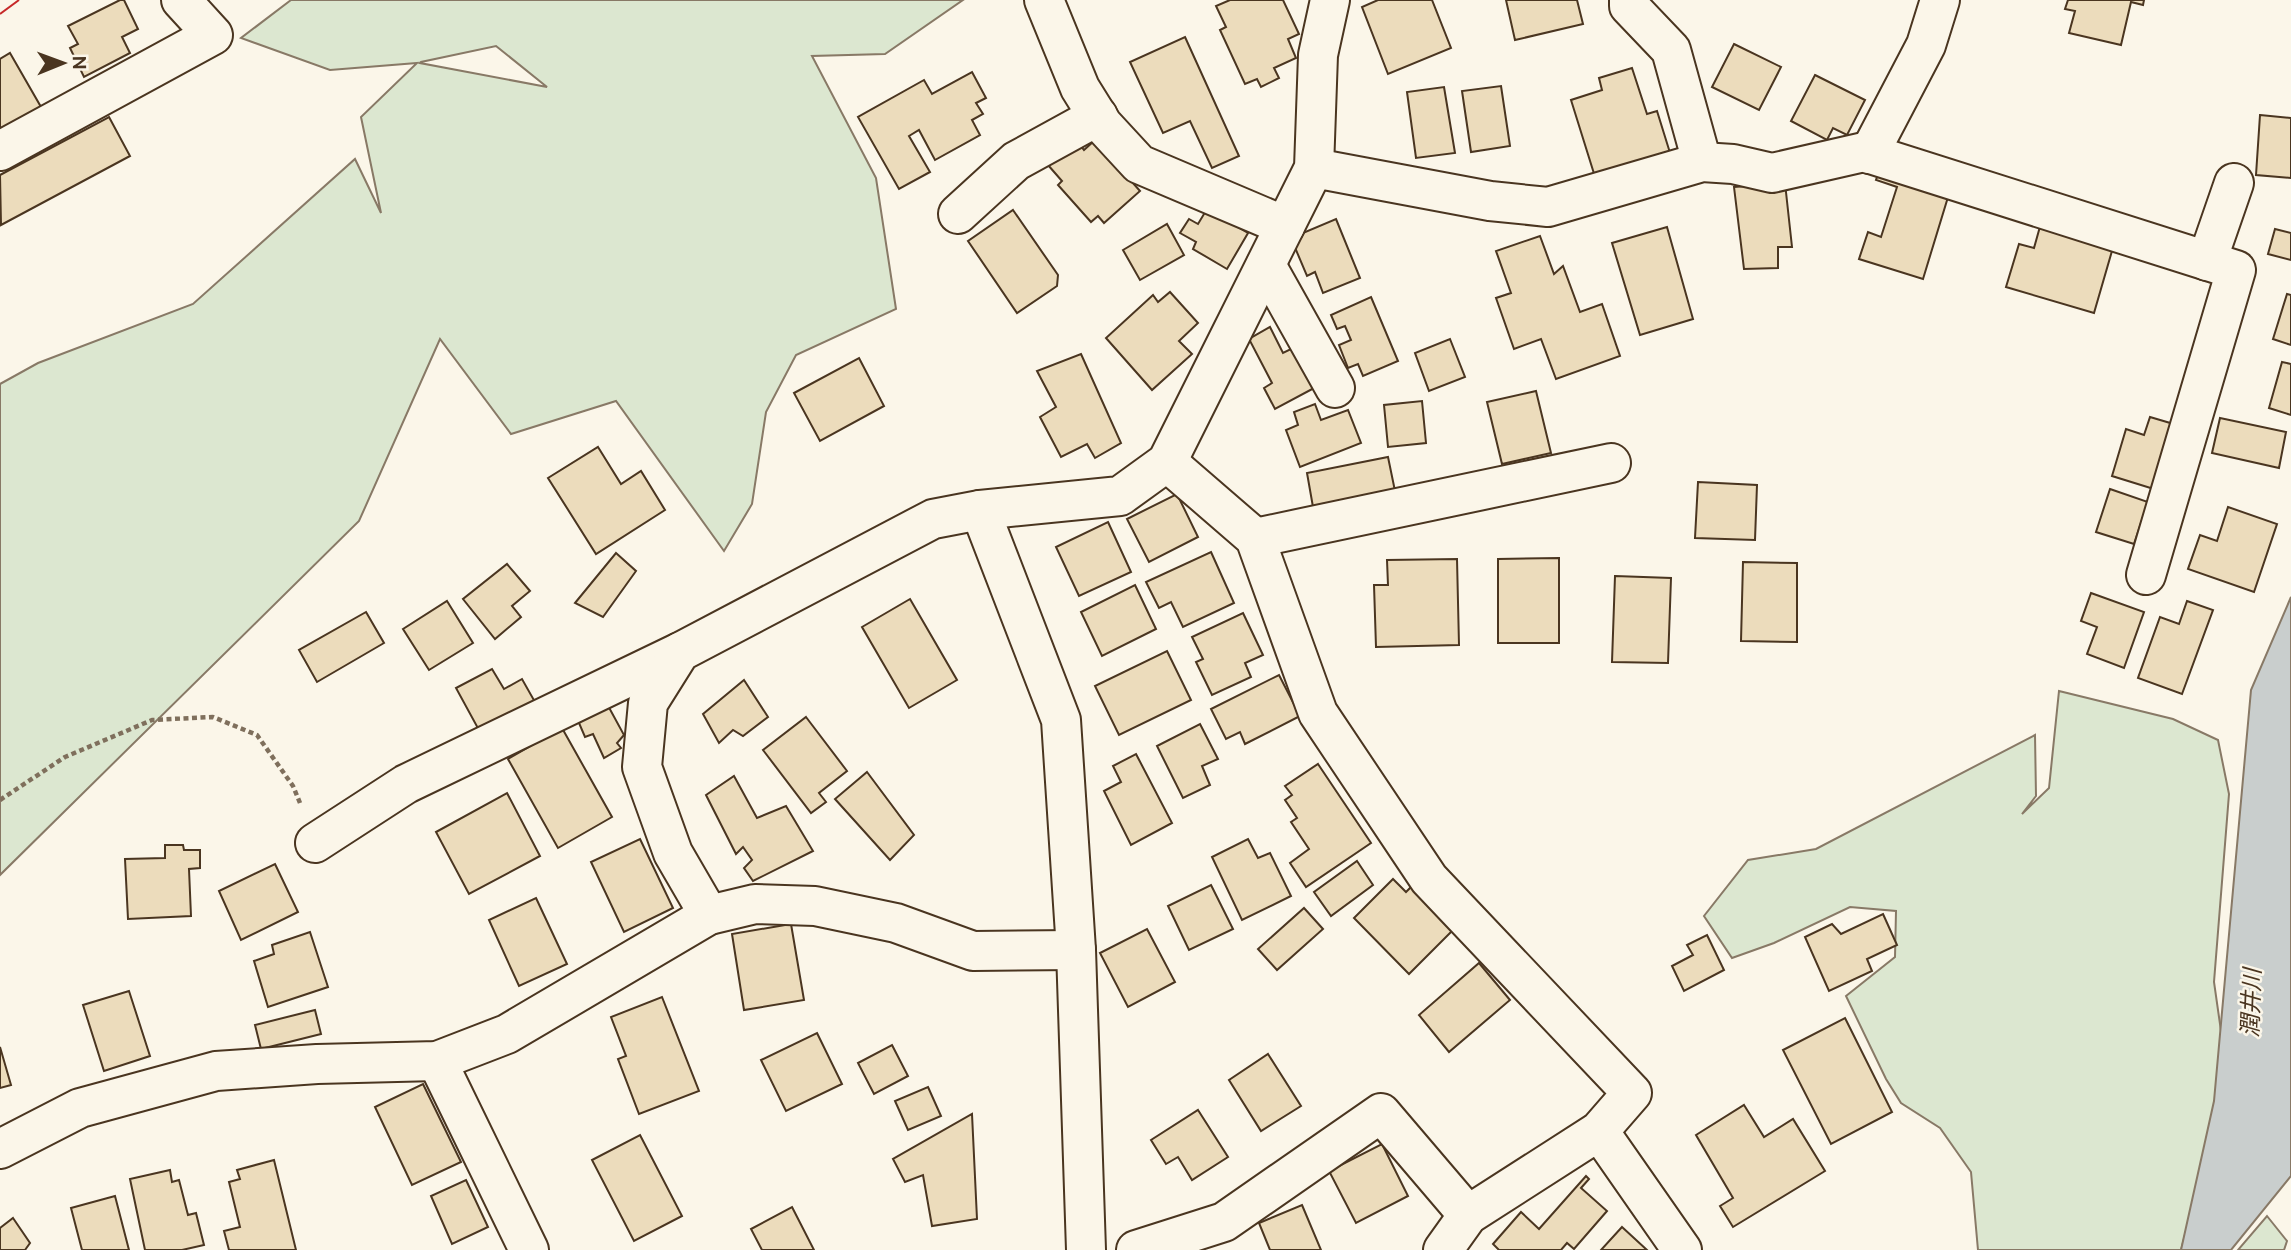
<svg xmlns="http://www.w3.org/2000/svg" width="2291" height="1250" viewBox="0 0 2291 1250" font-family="Ubuntu,'Noto Sans JP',sans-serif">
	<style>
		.green { fill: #dce7d0; stroke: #887966; stroke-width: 2; fill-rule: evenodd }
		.water { fill: #c9cecd; stroke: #887966; stroke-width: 2 }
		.building { fill: #ecdcbc; stroke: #4a3520; stroke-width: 2 }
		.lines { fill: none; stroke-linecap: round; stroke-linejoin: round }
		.minor-casing { stroke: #4a3520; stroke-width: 42 }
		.path { stroke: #7f6f5c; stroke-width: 4.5; stroke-dasharray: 5 3.5; stroke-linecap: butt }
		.minor { stroke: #fbf6e9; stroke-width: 38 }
		.power { stroke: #c62828; stroke-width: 2; stroke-dasharray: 24 5 3.5 5; stroke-linecap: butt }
		.labels { text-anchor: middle; stroke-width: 5; stroke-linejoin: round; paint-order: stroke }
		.water-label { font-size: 23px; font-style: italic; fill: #4a3520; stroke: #fbf6e9 }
	</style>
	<rect width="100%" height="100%" fill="#fbf6e9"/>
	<g class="green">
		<path d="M 291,0 L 963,0 L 885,54 L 812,56 L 876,178 L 896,309 L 796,355 L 766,412 L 752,504 L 724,551 L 616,401 L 511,434 L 440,339 L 359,521 L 0,875 L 0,384 L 38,363 L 193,304 L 355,159 L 381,213 L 361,117 L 417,63 L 330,70 L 241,38 ZM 496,46 L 547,87 L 420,63 L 421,62 Z"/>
		<path d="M 2059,691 L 2173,719 L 2218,740 L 2229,794 L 2214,982 L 2227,1073 L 2181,1250 L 1978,1250 L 1971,1172 L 1940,1128 L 1901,1103 L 1886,1079 L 1846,996 L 1895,957 L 1896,911 L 1850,907 L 1774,943 L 1732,958 L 1704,916 L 1748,860 L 1816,849 L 2035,735 L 2036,796 L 2022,814 L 2049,788 Z"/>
		<path d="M 2267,1216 L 2287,1241 L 2284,1250 L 2238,1250 Z"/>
	</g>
	<path class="water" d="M 2291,597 L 2291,1176 L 2231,1250 L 2181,1250 L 2214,1101 L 2251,690 Z"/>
	<g class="building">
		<path d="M 120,0 L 124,0 L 138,29 L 122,37 L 130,53 L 84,77 L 70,48 L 78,44 L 68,26 Z"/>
		<path d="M 1230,0 L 1283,0 L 1299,34 L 1288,39 L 1296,58 L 1274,68 L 1279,78 L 1261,87 L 1257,79 L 1245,84 L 1220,30 L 1226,27 L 1216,6 Z"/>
		<path d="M 1378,0 L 1432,0 L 1451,48 L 1388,74 L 1362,7 Z"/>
		<path d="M 1506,0 L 1577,0 L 1583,24 L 1515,40 Z"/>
		<path d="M 2068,0 L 2144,0 L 2143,5 L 2131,2 L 2121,45 L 2069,33 L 2075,11 L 2065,9 Z"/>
		<path d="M 1185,37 L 1239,156 L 1212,168 L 1190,121 L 1163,133 L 1130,62 Z"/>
		<path d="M 1734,44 L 1781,67 L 1759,110 L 1712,87 Z"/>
		<path d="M 10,53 L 41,107 L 0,131 L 0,59 Z"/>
		<path d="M 1632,68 L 1647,114 L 1657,111 L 1671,156 L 1596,180 L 1571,100 L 1602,90 L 1599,78 Z"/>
		<path d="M 972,72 L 986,98 L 976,103 L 983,114 L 972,120 L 980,135 L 935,160 L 919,130 L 909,136 L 930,172 L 899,189 L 858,117 L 924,80 L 932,94 Z"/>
		<path d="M 1815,75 L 1865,100 L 1847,135 L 1833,128 L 1827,140 L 1791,121 Z"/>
		<path d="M 1501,86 L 1510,146 L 1471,152 L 1462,91 Z"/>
		<path d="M 1444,87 L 1455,153 L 1416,158 L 1407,92 Z"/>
		<path d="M 2260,115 L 2291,118 L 2291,178 L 2256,175 Z"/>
		<path d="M 109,117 L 130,156 L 1,225 L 0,175 Z"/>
		<path d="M 1076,140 L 1084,150 L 1095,140 L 1140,191 L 1104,223 L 1098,216 L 1091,222 L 1058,185 L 1062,181 L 1048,165 Z"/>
		<path d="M 1880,169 L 1948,197 L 1923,279 L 1859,259 L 1868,232 L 1881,237 L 1897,187 L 1876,180 Z"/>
		<path d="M 1785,183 L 1792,247 L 1778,247 L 1778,268 L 1744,269 L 1734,187 Z"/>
		<path d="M 1207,209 L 1248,233 L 1227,269 L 1193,249 L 1196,242 L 1180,233 L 1189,219 L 1198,224 Z"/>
		<path d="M 1013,210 L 1058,275 L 1057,286 L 1017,313 L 968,241 Z"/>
		<path d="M 1336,219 L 1360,278 L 1323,293 L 1315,272 L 1307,276 L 1291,238 Z"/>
		<path d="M 2041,223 L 2114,244 L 2094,313 L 2006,287 L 2019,244 L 2034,248 Z"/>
		<path d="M 1167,224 L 1184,255 L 1140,280 L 1123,250 Z"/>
		<path d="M 1667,227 L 1693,319 L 1640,335 L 1612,243 Z"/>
		<path d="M 2275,229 L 2291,233 L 2291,260 L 2268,254 Z"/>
		<path d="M 1540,236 L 1554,274 L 1563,266 L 1580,312 L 1602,304 L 1620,356 L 1556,379 L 1541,339 L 1514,349 L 1496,298 L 1511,293 L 1496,251 Z"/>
		<path d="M 1170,292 L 1198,323 L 1179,341 L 1192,354 L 1152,390 L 1106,338 L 1153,295 L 1158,302 Z"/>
		<path d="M 2287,294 L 2291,295 L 2291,345 L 2273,339 Z"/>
		<path d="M 1371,297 L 1398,361 L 1363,376 L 1358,364 L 1348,368 L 1339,345 L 1351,340 L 1345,326 L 1337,329 L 1331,315 Z"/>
		<path d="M 1270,327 L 1283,353 L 1295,347 L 1316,387 L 1275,409 L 1264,388 L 1272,383 L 1249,339 Z"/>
		<path d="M 1450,339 L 1465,377 L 1429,391 L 1415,353 Z"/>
		<path d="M 1081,354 L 1121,443 L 1095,458 L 1087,444 L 1061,457 L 1040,417 L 1056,407 L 1037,371 Z"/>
		<path d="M 859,358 L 884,406 L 820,441 L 794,393 Z"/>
		<path d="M 2282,362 L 2291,364 L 2291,415 L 2269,408 Z"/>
		<path d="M 1536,391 L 1551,453 L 1502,464 L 1487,402 Z"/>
		<path d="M 1422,401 L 1426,443 L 1388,447 L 1384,405 Z"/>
		<path d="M 1315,404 L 1321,420 L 1348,410 L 1361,443 L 1300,467 L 1286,430 L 1298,425 L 1294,412 Z"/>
		<path d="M 2150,417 L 2177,425 L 2157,490 L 2112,476 L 2126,429 L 2144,435 Z"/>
		<path d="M 2220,418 L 2286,432 L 2279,468 L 2212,453 Z"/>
		<path d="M 598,447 L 621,484 L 641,471 L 665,510 L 596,554 L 548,478 Z"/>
		<path d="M 1388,457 L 1395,491 L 1313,507 L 1307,473 Z"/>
		<path d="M 1698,482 L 1757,485 L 1755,540 L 1695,538 Z"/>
		<path d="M 2110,489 L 2148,502 L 2134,544 L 2096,532 Z"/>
		<path d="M 1177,494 L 1198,537 L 1149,562 L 1127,519 Z"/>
		<path d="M 2228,507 L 2277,524 L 2254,592 L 2188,569 L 2200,535 L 2217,541 Z"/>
		<path d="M 1108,522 L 1131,572 L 1079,596 L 1056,547 Z"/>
		<path d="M 1211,552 L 1234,603 L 1183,627 L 1171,602 L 1159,608 L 1146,582 Z"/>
		<path d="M 616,553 L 636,571 L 603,617 L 575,603 Z"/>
		<path d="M 1559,558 L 1559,643 L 1498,643 L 1498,559 Z"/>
		<path d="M 1457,559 L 1459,645 L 1376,647 L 1374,585 L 1388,585 L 1387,560 Z"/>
		<path d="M 1743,562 L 1797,563 L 1797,642 L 1741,641 Z"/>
		<path d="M 507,564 L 530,591 L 512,606 L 521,617 L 495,639 L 463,599 Z"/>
		<path d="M 1615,576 L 1671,578 L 1668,663 L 1612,662 Z"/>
		<path d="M 1135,585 L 1156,629 L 1102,656 L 1081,612 Z"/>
		<path d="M 2091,593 L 2144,612 L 2124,668 L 2087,654 L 2097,627 L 2081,621 Z"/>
		<path d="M 910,599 L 957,680 L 909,708 L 862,627 Z"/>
		<path d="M 447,601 L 473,643 L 429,670 L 403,629 Z"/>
		<path d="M 2187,601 L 2213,610 L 2182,694 L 2138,678 L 2160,617 L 2179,624 Z"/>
		<path d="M 366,612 L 384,643 L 317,682 L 299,650 Z"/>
		<path d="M 1243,613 L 1263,655 L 1245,663 L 1251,677 L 1212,695 L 1196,662 L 1203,659 L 1192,637 Z"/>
		<path d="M 1167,651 L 1191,700 L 1119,735 L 1095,686 Z"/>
		<path d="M 492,669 L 504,689 L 522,679 L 535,702 L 480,732 L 456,688 Z"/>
		<path d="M 1279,675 L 1300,716 L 1245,744 L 1240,732 L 1226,739 L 1211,709 Z"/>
		<path d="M 744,680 L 768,717 L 743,736 L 733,730 L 719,743 L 703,714 Z"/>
		<path d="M 606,702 L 624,735 L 617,743 L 621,748 L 604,758 L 593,734 L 585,737 L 576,716 Z"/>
		<path d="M 806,717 L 847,771 L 819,793 L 826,802 L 811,813 L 763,750 Z"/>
		<path d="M 1200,724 L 1218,759 L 1202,766 L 1210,785 L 1183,798 L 1157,746 Z"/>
		<path d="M 562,728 L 612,817 L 558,848 L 508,759 Z"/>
		<path d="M 1136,754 L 1172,823 L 1131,845 L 1104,791 L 1121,782 L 1113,766 Z"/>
		<path d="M 1318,764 L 1371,843 L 1306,887 L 1290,863 L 1309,849 L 1291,822 L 1297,818 L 1285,800 L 1292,795 L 1285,786 Z"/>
		<path d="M 867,772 L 914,835 L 890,860 L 835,799 Z"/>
		<path d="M 734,776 L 757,818 L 786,806 L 813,851 L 753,881 L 744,868 L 752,860 L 743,847 L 736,854 L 706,795 Z"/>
		<path d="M 507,793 L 540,856 L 469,894 L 436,832 Z"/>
		<path d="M 640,839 L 673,908 L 624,932 L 591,862 Z"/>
		<path d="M 1248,839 L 1258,858 L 1270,853 L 1291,896 L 1242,920 L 1212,857 Z"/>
		<path d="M 165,845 L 183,845 L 184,850 L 200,850 L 200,868 L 189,869 L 191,916 L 128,919 L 125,859 L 165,858 Z"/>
		<path d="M 1357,861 L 1373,885 L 1331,916 L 1314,892 Z"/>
		<path d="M 275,864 L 298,912 L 241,940 L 219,891 Z"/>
		<path d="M 1393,879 L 1406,892 L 1416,882 L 1458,925 L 1409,974 L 1354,918 Z"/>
		<path d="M 1211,885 L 1233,929 L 1189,950 L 1168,906 Z"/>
		<path d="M 536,898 L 567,964 L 519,986 L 489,920 Z"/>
		<path d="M 1304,908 L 1323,929 L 1277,970 L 1258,949 Z"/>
		<path d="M 1883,914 L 1897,945 L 1867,959 L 1872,971 L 1829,991 L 1805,937 L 1832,924 L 1841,934 Z"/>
		<path d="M 791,924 L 804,1000 L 744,1010 L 732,934 Z"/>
		<path d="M 1147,929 L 1175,982 L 1128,1007 L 1100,953 Z"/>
		<path d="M 310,932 L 328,987 L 268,1007 L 254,961 L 274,954 L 272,945 Z"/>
		<path d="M 1707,935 L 1724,970 L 1684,991 L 1672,966 L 1693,955 L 1687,945 Z"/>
		<path d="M 1479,963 L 1510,1000 L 1449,1052 L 1419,1015 Z"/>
		<path d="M 129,991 L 150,1056 L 104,1071 L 83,1005 Z"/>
		<path d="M 662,997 L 699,1091 L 639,1114 L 618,1059 L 626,1056 L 611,1017 Z"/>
		<path d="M 315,1010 L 321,1034 L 261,1049 L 255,1025 Z"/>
		<path d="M 1845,1018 L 1892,1112 L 1831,1144 L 1783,1050 Z"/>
		<path d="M 817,1033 L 842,1084 L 786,1111 L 761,1060 Z"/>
		<path d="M 892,1045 L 908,1076 L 874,1094 L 858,1063 Z"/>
		<path d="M 0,1047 L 11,1085 L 0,1088 Z"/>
		<path d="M 1268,1054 L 1301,1106 L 1261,1131 L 1229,1080 Z"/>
		<path d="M 423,1084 L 461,1162 L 412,1185 L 375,1107 Z"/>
		<path d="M 928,1087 L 941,1116 L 908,1130 L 895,1101 Z"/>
		<path d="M 1744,1105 L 1764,1137 L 1793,1119 L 1825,1171 L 1733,1227 L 1720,1206 L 1733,1198 L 1696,1135 Z"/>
		<path d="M 1198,1110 L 1228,1157 L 1192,1180 L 1178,1157 L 1166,1164 L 1151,1140 Z"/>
		<path d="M 972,1114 L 977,1219 L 932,1226 L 923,1175 L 905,1182 L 893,1159 Z"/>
		<path d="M 640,1135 L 682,1216 L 634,1241 L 592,1160 Z"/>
		<path d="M 1382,1144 L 1408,1196 L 1356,1223 L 1329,1171 Z"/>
		<path d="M 274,1160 L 296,1250 L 229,1250 L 224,1231 L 240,1227 L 229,1182 L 240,1179 L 237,1170 Z"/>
		<path d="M 170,1170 L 172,1182 L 179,1180 L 188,1215 L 196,1213 L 204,1245 L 182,1250 L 145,1250 L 130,1179 Z"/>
		<path d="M 1586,1176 L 1589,1179 L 1581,1188 L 1607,1211 L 1574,1249 L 1567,1243 L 1561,1250 L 1499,1250 L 1493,1244 L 1521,1212 L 1539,1229 Z"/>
		<path d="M 466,1180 L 488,1227 L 452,1244 L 431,1196 Z"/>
		<path d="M 115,1196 L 129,1250 L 82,1250 L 71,1208 Z"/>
		<path d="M 1302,1205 L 1321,1250 L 1270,1250 L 1259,1223 Z"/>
		<path d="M 792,1207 L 814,1250 L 762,1250 L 751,1229 Z"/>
		<path d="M 13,1218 L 30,1243 L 25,1250 L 0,1250 L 0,1228 Z"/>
		<path d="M 1622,1227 L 1647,1250 L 1601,1250 Z"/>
	</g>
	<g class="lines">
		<defs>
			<g id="minor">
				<path d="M 1044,0 L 1080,88 L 1103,125 L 1139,164 L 1285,226"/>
				<path d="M 1629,0 L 1629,6 L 1671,50 L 1702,162"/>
				<path d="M 0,151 L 213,35 L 181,0"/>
				<path d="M 1869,154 L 1926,45 L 1940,0"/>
				<path d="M 1314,168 L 1490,201 L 1548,207 L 1702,162 L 1733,164 L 1772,173 L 1864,152 L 2236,270 L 2146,575"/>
				<path d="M 958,214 L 1016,161 L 1098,116"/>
				<path d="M 2207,261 L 2234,183"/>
				<path d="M 1266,265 L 1335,388"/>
				<path d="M 1167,462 L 1255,538 L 1318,713 L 1429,879 L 1632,1093 L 1599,1131 L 1468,1215 L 1443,1250"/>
				<path d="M 980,510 L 1061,720 L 1076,950 L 1086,1250"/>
				<path d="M 1255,538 L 1611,463"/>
				<path d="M 315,843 L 406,784 L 680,652"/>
				<path d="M 709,915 L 673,853 L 642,767 L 648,703 L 680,652 L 933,519 L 980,510 L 1120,496 L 1167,462 L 1314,168 L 1318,55 L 1330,0"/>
				<path d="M 437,1061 L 529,1250"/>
				<path d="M 1599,1131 L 1682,1250"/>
				<path d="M 0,1149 L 80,1108 L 216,1071 L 317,1064 L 437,1061 L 507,1034 L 709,915 L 755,904 L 815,906 L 896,923 L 973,951 L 1076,950"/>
				<path d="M 1136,1250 L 1224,1222 L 1381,1113 L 1468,1215"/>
			</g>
		</defs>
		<use href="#minor" class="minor-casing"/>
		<path class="path" d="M 0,800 L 65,757 L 152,720 L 213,717 L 257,735 L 293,786 L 300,803"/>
		<use href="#minor" class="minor"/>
		<path class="power" d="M 0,14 L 19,0"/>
	</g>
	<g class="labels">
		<g class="water-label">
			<text transform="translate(2251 1003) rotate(-88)" y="8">潤井川</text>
		</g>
	</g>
	<g transform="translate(63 63) rotate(89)" stroke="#fbf6e9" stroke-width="5" paint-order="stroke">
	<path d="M0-5L12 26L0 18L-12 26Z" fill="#4a3520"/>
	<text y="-10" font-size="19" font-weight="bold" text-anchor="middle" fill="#4a3520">N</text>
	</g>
</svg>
